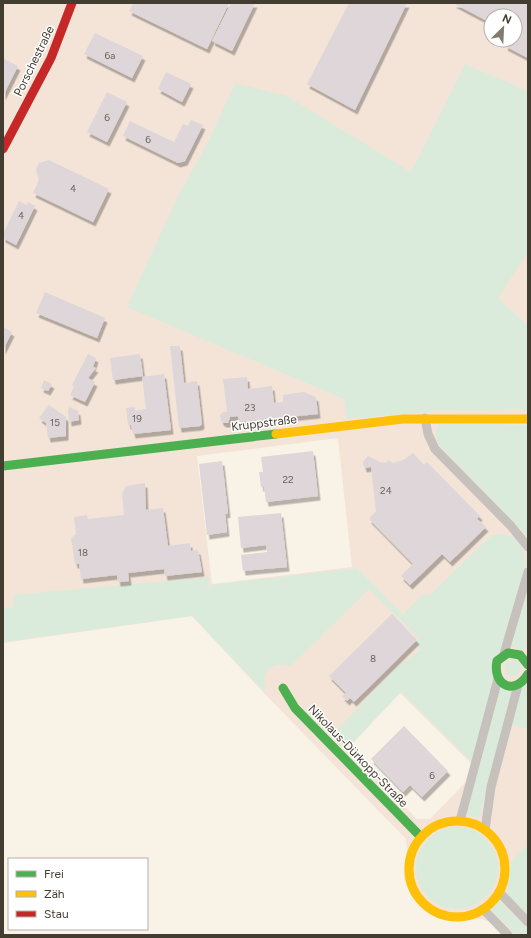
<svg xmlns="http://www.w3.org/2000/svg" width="531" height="938" viewBox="0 0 531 938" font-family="Figtree,sans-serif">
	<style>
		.industrial { fill: #f3e4d7; fill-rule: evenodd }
		.green { fill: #dbebdb }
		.building { fill: #ded6d9; filter: url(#shadow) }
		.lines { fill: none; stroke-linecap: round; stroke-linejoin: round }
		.street { stroke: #c6c1bc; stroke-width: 9 }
		.fast { stroke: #4caf50; stroke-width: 9 }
		.slow { stroke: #ffc107; stroke-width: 9 }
		.jam { stroke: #c62828; stroke-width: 9 }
		.labels { text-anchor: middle; stroke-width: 3; stroke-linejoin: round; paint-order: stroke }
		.number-label { font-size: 10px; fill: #6a625a }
		.street-label { font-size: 12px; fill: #433c30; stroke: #fff }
	</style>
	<defs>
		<filter id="shadow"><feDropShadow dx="2.5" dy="4.5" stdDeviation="0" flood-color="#0004"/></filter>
	</defs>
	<rect width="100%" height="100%" fill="#f8f2e7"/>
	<path class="industrial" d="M 3,3 L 528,3 L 528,935 L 502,935 L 490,922 L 481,919 L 449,921 L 435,917 L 422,909 L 411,895 L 404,880 L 404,866 L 407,849 L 406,839 L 264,693 L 192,616 L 3,643 ZM 491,16 L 515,16 L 515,40 L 491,40 ZM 338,438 L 352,567 L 212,584 L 197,456 ZM 400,693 L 471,763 L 467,781 L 430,819 L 417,819 L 347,749 Z"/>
	<g class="green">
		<path d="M 465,64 L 528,91 L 528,252 L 498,298 L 528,326 L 528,409 L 434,411 L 347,419 L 344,399 L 127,307 L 176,200 L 209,140 L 235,83 L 287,96 L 411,172 Z"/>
		<path d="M 439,423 L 528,425 L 528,537 L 438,444 C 435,436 435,431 439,423 Z"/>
		<path d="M 504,534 C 522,537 525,551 526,568 L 472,762 L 401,692 L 347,749 L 333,734 L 397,667 L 421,650 L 415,644 L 419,639 L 369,589 L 291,666 C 268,661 263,673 265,693 L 192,616 L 3,642 L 3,608 L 14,607 L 13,595 L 209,577 L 209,586 L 201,588 L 195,599 L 201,588 L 210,587 L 210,585 L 357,568 L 403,614 L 422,595 L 431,594 L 487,539 L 493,535 Z"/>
		<path d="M 528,587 L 528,639 L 525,651 L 511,647 Z"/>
		<circle cx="513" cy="668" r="8"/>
		<path d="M 528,679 L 528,729 L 512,725 L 522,686 Z"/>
		<path d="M 501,686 L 514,689 L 479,818 L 465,814 Z"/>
		<circle cx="457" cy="868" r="41"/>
		<path d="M 528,844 L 528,917 L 508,895 L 507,890 L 511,862 Z"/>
		<path d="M 498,899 L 528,929 L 528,935 L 515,935 L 489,908 Z"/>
	</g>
	<g class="building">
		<path d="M 133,3 L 229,3 L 207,49 L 129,11 Z"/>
		<path d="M 231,3 L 255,3 L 232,51 L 212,41 Z"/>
		<path d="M 349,3 L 407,3 L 355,110 L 307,84 Z"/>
		<path d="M 453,3 L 528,3 L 528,58 L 505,46 L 508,40 L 515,40 L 515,16 L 491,16 L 491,23 Z"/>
		<path d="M 95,33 L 143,56 L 132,78 L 84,54 Z"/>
		<path d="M 4,59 L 18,66 L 3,96 L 3,60 Z"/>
		<path d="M 166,72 L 191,84 L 182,102 L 158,89 Z"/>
		<path d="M 107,92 L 127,102 L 107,142 L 87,132 Z"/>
		<path d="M 191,120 L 203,125 L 185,161 L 178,163 L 123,136 L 130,121 L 174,142 L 183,124 L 188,126 Z"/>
		<path d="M 49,160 L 109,189 L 93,222 L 33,193 L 39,180 L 36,170 L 39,163 Z"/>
		<path d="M 19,201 L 27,205 L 28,202 L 35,206 L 16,245 L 3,238 L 3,234 Z"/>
		<path d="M 45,292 L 105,318 L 97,338 L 36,313 Z"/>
		<path d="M 3,327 L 12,332 L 3,350 Z"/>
		<path d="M 170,346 L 180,346 L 184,383 L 197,381 L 202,424 L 200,426 L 179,428 Z"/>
		<path d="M 88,354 L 96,358 L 93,367 L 96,368 L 88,378 L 95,382 L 85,402 L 70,395 L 74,387 L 72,385 Z"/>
		<path d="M 140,354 L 143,376 L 113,380 L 110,358 Z"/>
		<path d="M 164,374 L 171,430 L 133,434 L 131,425 L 128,425 L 126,408 L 135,407 L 135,411 L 146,409 L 142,377 Z"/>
		<path d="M 247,377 L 248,389 L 272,386 L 274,403 L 283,402 L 283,395 L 304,392 L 316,397 L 318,414 L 239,422 L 238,416 L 230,417 L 228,423 L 224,423 L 221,421 L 220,415 L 223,412 L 227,412 L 223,379 Z"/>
		<path d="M 44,380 L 52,384 L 48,391 L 41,388 Z"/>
		<path d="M 49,405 L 66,417 L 66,436 L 48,438 L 46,423 L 39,418 Z"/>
		<path d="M 69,407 L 78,411 L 79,420 L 69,422 L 68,411 Z"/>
		<path d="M 313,451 L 318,496 L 266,502 L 264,487 L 261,487 L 259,472 L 263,472 L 261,457 Z"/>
		<path d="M 413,453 L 424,465 L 427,462 L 480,516 L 477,519 L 486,527 L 450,562 L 442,554 L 410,585 L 401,576 L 413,564 L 369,519 L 376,511 L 371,467 L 364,468 L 363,462 L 368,456 L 380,462 L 386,463 L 388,460 L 393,463 L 403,460 Z"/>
		<path d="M 222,461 L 228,513 L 225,514 L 227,532 L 207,535 L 199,464 Z"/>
		<path d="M 145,483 L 146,510 L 163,508 L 168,546 L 190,543 L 191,551 L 198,550 L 202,572 L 165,576 L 164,569 L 128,573 L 129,581 L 118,582 L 117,575 L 81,579 L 79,564 L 75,564 L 71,538 L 76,534 L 74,517 L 87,515 L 88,519 L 124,515 L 122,494 L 126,486 Z"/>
		<path d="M 281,513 L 287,567 L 243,571 L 241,555 L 267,552 L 266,545 L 241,548 L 238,517 Z"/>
		<path d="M 392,614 L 417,640 L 354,702 L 350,698 L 347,701 L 342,696 L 346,693 L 329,676 Z"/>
		<path d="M 404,726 L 448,771 L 422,797 L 410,785 L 403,792 L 371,759 Z"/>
	</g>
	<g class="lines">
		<g class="street">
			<path d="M 425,418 L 428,434 L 435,449 L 511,526 L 528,547"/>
			<path d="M 504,654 L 528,572"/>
			<path d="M 460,821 L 498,679"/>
			<path d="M 485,830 L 491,787 L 518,685"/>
			<path d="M 499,892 L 528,922"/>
			<path d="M 483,909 L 508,935"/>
		</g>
		<g class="fast">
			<path d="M 3,466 L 276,434"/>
			<path d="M 528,665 L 520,655 L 508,653 L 497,661 C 492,686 515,696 528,674"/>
			<path d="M 283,688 L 295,708 L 421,837"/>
		</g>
		<g class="slow">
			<path d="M 276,434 L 403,419 L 528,419"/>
			<circle cx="457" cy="869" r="48"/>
		</g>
		<path class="jam" d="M 3,149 L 51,58 L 72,3"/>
	</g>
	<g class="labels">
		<g class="number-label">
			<text x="110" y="59">6a</text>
			<text x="107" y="121">6</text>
			<text x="148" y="143">6</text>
			<text x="73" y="192">4</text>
			<text x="21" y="219">4</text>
			<text x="250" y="411">23</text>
			<text x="137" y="422">19</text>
			<text x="55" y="426">15</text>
			<text x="288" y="483">22</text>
			<text x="386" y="494">24</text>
			<text x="83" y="556">18</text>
			<text x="373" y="662">8</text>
			<text x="432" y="779">6</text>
		</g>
		<g class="street-label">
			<text transform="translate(34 61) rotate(-64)" y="4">Porschestraße</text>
			<text transform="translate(264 423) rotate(-7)" y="4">Kruppstraße</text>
			<text transform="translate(358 756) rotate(46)" y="4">Nikolaus-Dürkopp-Straße</text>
		</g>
	</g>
	<rect width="531" height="938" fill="none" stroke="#433c30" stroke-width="8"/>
	<rect x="8" y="858" width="140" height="72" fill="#ffffff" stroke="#b4b1ac"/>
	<rect x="16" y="871" width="20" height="6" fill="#4caf50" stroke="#b4b1ac"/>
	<text x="44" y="878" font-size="12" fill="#433c30">Frei</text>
	<rect x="16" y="891" width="20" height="6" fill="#ffc107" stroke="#b4b1ac"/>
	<text x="44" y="898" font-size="12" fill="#433c30">Zäh</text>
	<rect x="16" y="911" width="20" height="6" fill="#c62828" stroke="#b4b1ac"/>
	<text x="44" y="918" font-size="12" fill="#433c30">Stau</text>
	<g transform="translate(503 28) rotate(24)"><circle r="19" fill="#ffffff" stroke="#b4b1ac"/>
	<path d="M0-3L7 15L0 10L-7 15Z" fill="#827c70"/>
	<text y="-6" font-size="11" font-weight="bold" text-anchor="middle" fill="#433c30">N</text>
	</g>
</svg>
